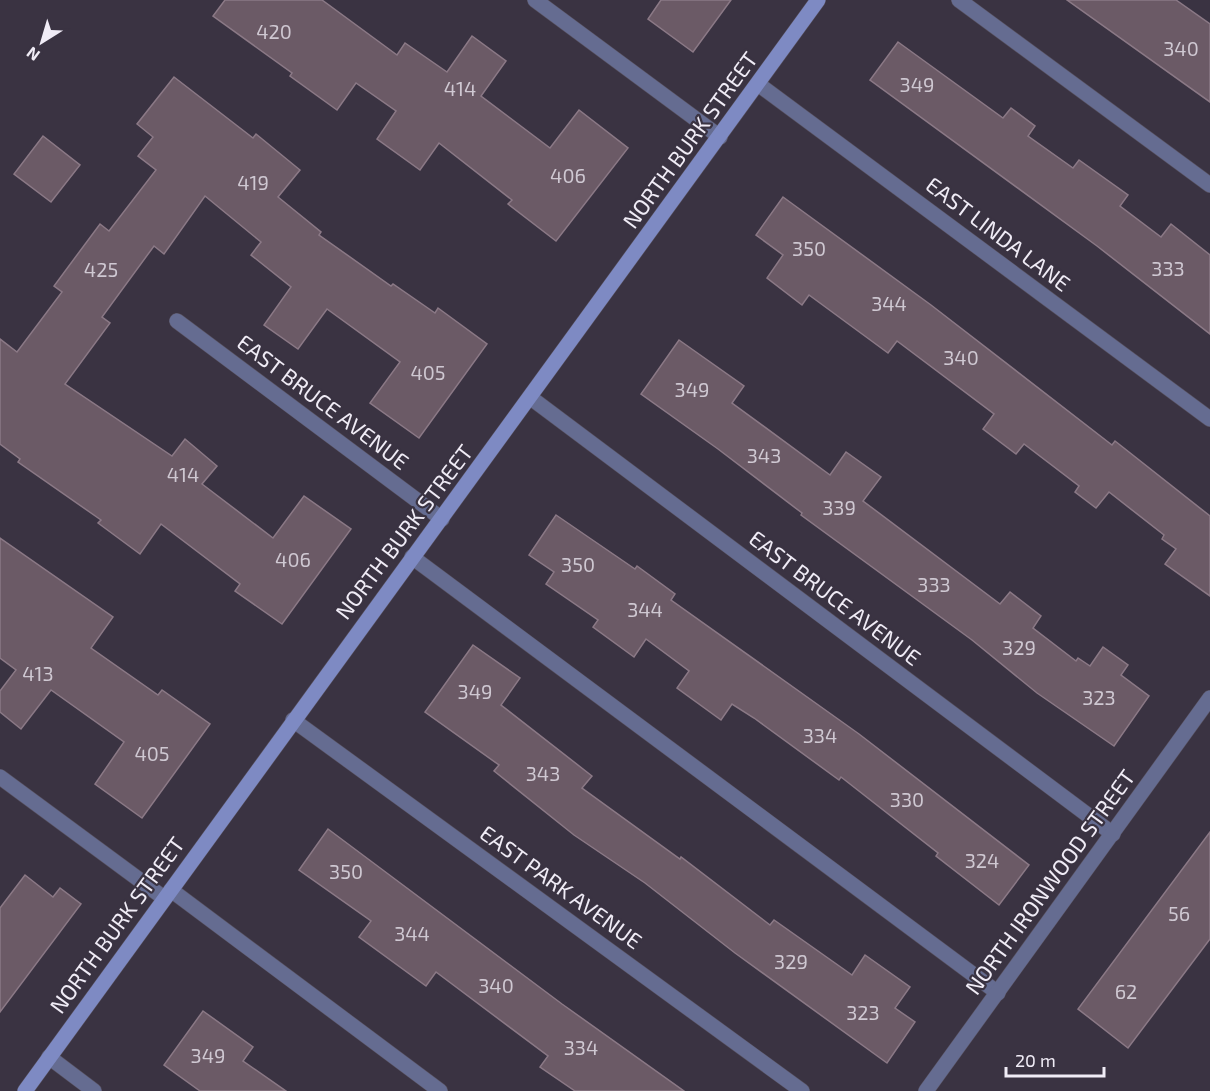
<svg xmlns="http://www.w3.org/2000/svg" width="1210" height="1091" viewBox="0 0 1210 1091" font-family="'Exo 2',sans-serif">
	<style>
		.building { fill: #6b5a66; stroke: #8b7986; stroke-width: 1.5 }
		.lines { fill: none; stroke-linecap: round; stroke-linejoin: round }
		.lane-casing { stroke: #57515f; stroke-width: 16 }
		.street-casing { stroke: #57515f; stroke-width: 16 }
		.secondary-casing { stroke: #57515f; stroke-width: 16 }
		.lane { stroke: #656c91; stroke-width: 15 }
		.street { stroke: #656c91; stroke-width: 15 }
		.secondary { stroke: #7e8ac3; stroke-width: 15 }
		.labels { text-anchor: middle; stroke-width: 4.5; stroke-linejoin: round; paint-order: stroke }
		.number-label { font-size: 20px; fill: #cfc8d2 }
		.street-label { font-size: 22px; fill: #f0ecf6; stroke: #3a3342 }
	</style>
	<rect width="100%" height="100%" fill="#3a3342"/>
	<g class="building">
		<path d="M 225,0 L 322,0 L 397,55 L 405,43 L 447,72 L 472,36 L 506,61 L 481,96 L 550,148 L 579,110 L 628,148 L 556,241 L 508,204 L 512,200 L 439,143 L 420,170 L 377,139 L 396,111 L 356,83 L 337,110 L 290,76 L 292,73 L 213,16 Z"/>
		<path d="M 661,0 L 731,0 L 693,52 L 648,19 Z"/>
		<path d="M 1067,0 L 1176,0 L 1210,24 L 1210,102 Z"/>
		<path d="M 898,42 L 1003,118 L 1011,108 L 1035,126 L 1028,136 L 1073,168 L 1079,160 L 1128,195 L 1120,206 L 1161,237 L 1171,224 L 1210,255 L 1210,334 L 1097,246 L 870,80 Z"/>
		<path d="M 174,77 L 253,138 L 256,134 L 300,170 L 278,197 L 321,232 L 319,235 L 391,286 L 393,284 L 435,313 L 438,308 L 487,344 L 419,438 L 370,403 L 400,362 L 327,309 L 298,349 L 264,325 L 291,287 L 251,255 L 261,242 L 205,196 L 164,254 L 154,246 L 102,317 L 110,323 L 65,384 L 172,456 L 185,439 L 217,466 L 202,484 L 273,538 L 304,496 L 351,529 L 282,624 L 235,591 L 240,584 L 161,524 L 140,554 L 98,523 L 101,520 L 18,462 L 20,459 L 0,444 L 0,339 L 17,352 L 62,292 L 54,286 L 100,224 L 109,231 L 156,170 L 138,156 L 153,137 L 137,124 Z"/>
		<path d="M 43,136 L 80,165 L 51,202 L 14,174 Z"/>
		<path d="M 783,197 L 931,305 L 1112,445 L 1115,441 L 1210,516 L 1210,596 L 1165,564 L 1176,549 L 1162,539 L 1164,535 L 1109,492 L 1096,508 L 1075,492 L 1079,486 L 1024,444 L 1016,454 L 983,429 L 994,414 L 897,341 L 888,353 L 809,295 L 802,305 L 767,278 L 783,255 L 756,235 Z"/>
		<path d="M 679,340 L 744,386 L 732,403 L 830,475 L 846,452 L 881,477 L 863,501 L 1000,604 L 1010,592 L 1041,616 L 1033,628 L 1076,661 L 1078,658 L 1090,666 L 1103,647 L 1128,665 L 1121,675 L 1149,696 L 1114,746 L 1037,693 L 972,640 L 801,515 L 802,513 L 718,449 L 641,394 Z"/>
		<path d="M 556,515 L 635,569 L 637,566 L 675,594 L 671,600 L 859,734 L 1029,865 L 999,905 L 936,856 L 938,853 L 841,777 L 839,780 L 754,718 L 732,704 L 721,720 L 677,688 L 689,671 L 646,639 L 634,657 L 593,627 L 598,620 L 546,584 L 554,572 L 529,555 Z"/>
		<path d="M 0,538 L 113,617 L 91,648 L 158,695 L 162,690 L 210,724 L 142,818 L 95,784 L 124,742 L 51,690 L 21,729 L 0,712 L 0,691 L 16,670 L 0,658 Z"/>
		<path d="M 473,645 L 520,678 L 501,705 L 592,776 L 582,788 L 680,859 L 681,857 L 770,925 L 774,920 L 852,975 L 865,955 L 910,987 L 895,1008 L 915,1022 L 887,1063 L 735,953 L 645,883 L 574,835 L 494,771 L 499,765 L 425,712 Z"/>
		<path d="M 328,829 L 562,1004 L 684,1091 L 575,1091 L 540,1067 L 548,1056 L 436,972 L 426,986 L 359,937 L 371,921 L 299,870 Z"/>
		<path d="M 1210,832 L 1210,939 L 1128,1048 L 1078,1009 Z"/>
		<path d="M 25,875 L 53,897 L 60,888 L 81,904 L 0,1012 L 0,908 Z"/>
		<path d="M 203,1011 L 253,1047 L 243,1061 L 286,1091 L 200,1091 L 164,1065 Z"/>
	</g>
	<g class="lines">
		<defs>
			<g id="lane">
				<path d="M 959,0 L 1210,185"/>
				<path d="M 412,557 L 998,993"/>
				<path d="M 171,890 L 440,1091"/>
			</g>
			<g id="street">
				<path d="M 535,0 L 720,137"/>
				<path d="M 758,84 L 1210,419"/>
				<path d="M 177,321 L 442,519"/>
				<path d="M 531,398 L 1113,834"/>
				<path d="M 293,720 L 802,1091"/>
				<path d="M 0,777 L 164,898"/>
				<path d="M 49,1057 L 94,1091"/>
				<path d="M 926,1091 L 1210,698"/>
			</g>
			<path id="secondary" d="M 25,1091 L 818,0"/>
		</defs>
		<use href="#lane" class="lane-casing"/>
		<use href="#street" class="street-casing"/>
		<use href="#secondary" class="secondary-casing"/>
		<use href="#lane" class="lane"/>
		<use href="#street" class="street"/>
		<use href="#secondary" class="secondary"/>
	</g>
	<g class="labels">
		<g class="number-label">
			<text x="274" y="39">420</text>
			<text x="1181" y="56">340</text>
			<text x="917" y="92">349</text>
			<text x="460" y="96">414</text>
			<text x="568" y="183">406</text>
			<text x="253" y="190">419</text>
			<text x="809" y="256">350</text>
			<text x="1168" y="276">333</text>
			<text x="101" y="277">425</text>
			<text x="889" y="311">344</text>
			<text x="961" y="365">340</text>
			<text x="428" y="380">405</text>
			<text x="692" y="397">349</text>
			<text x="764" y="463">343</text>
			<text x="183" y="482">414</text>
			<text x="839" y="515">339</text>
			<text x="293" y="567">406</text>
			<text x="578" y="572">350</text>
			<text x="934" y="592">333</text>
			<text x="645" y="617">344</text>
			<text x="1019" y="655">329</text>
			<text x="38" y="681">413</text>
			<text x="475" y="699">349</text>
			<text x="1099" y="705">323</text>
			<text x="820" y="743">334</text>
			<text x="152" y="761">405</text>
			<text x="543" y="781">343</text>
			<text x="907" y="807">330</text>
			<text x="982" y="868">324</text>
			<text x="346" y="879">350</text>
			<text x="1179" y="921">56</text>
			<text x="412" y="941">344</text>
			<text x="791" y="969">329</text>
			<text x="496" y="993">340</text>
			<text x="1126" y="999">62</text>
			<text x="863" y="1020">323</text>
			<text x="581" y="1055">334</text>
			<text x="208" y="1063">349</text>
		</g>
		<g class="street-label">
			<text transform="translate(690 140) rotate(-54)" y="8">NORTH BURK STREET</text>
			<text transform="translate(998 234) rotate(37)" y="8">EAST LINDA LANE</text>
			<text transform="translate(323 402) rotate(37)" y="8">EAST BRUCE AVENUE</text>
			<text transform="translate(404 532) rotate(-53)" y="8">NORTH BURK STREET</text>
			<text transform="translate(835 598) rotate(37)" y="8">EAST BRUCE AVENUE</text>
			<text transform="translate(1050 882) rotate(-54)" y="8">NORTH IRONWOOD STREET</text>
			<text transform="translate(561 887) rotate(36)" y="8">EAST PARK AVENUE</text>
			<text transform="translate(117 925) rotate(-54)" y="8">NORTH BURK STREET</text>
		</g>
	</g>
	<g transform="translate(42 42) rotate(217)" stroke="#3a3342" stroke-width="4.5" paint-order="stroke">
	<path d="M0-4.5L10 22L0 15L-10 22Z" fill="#f0ecf6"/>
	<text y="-9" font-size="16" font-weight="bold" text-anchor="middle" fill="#f0ecf6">N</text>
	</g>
	<path d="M1006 1067v9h98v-9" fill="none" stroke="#f0ecf6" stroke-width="3"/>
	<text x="1015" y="1067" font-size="18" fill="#f0ecf6" stroke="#3a3342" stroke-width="4.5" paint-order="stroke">20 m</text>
</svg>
